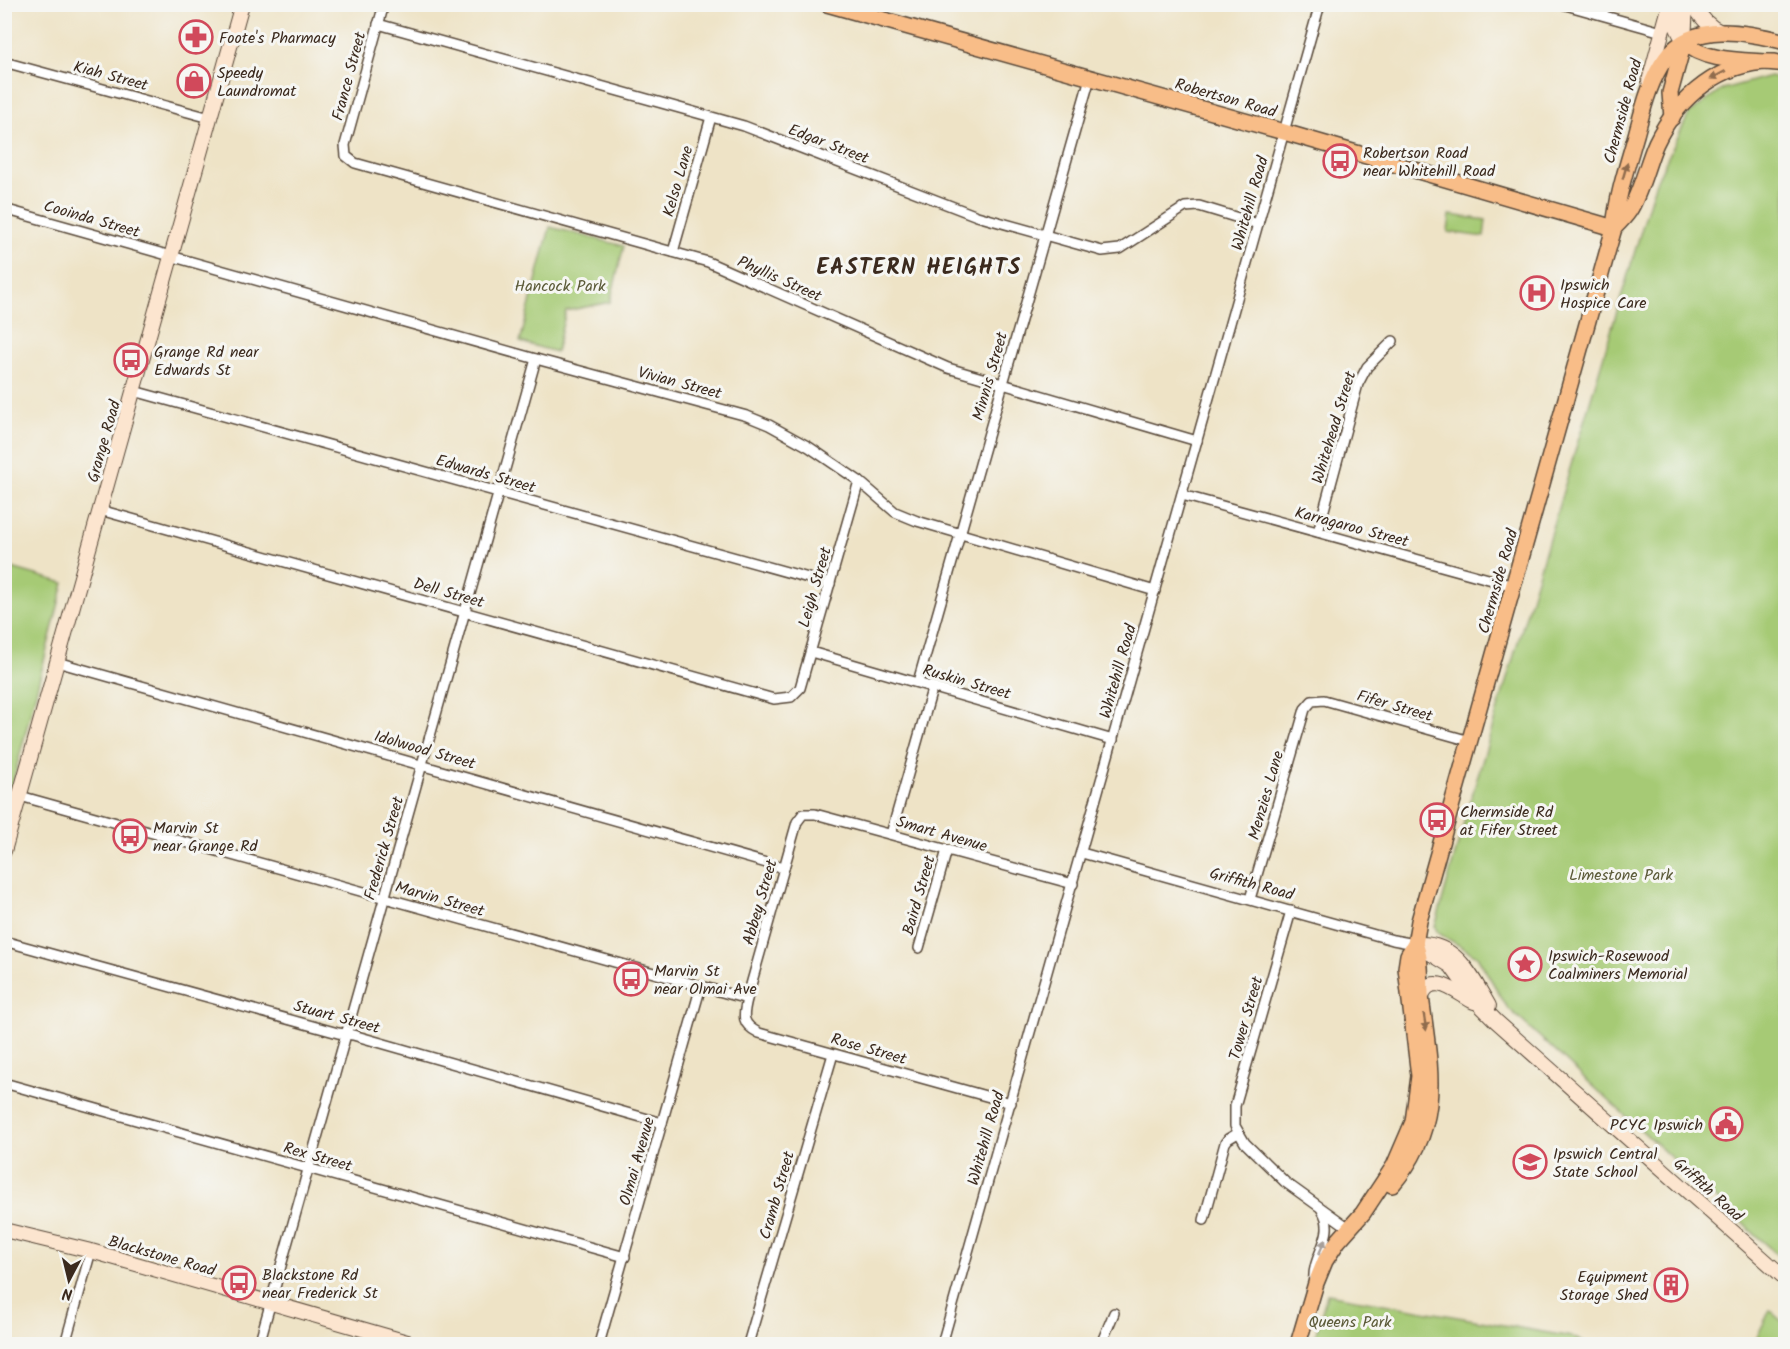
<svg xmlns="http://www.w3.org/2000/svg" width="1790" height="1349" viewBox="0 0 1790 1349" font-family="Kalam,sans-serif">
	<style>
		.green { fill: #a6ca74; stroke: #707a49; stroke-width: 1.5 }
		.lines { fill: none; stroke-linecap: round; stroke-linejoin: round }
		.street-casing { stroke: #564637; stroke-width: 12 }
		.secondary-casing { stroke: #564637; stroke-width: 16 }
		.primary-casing { stroke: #564637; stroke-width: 18 }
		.street { stroke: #fff; stroke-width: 9 }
		.secondary { stroke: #fce5cf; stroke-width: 14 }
		.primary { stroke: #f8bd88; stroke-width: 15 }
		.oneway { fill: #906c4e }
		.oneway2 { fill: #a79f9a }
		.labels { text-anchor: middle; stroke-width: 6; stroke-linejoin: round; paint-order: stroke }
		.poi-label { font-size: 16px; fill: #3b2a1e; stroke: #f6f6f2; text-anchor: start }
		.street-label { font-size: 16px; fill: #3b2a1e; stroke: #f6f6f2 }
		.park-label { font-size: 16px; fill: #5b5a38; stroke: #f6f6f2 }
		.district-label { font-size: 22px; font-weight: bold; letter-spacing: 1.5px; fill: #3b2a1e; stroke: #f6f6f2 }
	</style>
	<rect width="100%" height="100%" fill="#f6f6f2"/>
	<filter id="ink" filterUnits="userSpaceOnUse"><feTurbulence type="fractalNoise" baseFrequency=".0167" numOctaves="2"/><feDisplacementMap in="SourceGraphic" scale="12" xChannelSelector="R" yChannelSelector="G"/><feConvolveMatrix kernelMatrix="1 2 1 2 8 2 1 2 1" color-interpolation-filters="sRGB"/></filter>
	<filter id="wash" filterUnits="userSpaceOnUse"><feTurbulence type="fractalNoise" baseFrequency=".008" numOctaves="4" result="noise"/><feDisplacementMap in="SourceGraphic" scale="24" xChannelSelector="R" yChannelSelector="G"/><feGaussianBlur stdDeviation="1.35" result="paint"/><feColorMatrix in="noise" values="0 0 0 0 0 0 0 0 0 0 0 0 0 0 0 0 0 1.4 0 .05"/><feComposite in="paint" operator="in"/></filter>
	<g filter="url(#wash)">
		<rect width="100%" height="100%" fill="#eee3c6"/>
		<g class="green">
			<path d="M 1770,76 L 1786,80 L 1785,1262 L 1507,1007 L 1477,956 L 1438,933 L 1435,927 L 1465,819 L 1655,184 L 1689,114 L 1723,89 Z"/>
			<path d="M 1450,215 L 1486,220 L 1484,237 L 1448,232 Z"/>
			<path d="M 550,227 L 624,246 L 610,302 L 566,311 L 556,352 L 520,342 Z"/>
			<path d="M 5,566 L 64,583 L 5,813 L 4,566 Z"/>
			<path d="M 1327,1294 L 1577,1338 L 1588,1344 L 1313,1344 Z"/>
			<path d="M 1770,1310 L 1785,1323 L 1785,1344 L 1747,1344 L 1755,1341 Z"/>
		</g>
	</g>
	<g filter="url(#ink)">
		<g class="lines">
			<defs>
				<g id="street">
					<path d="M 384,4 L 345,145 L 346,156 L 355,163 L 708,262 L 948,368 L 1197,441"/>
					<path d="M 1562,4 L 1662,32"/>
					<path d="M 378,24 L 744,126 L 977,216 L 1102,251 L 1120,249 L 1185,207 L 1199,206 L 1258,224"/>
					<path d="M 4,62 L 210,118"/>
					<path d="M 4,209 L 536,359 L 747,416 L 769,425 L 809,447 L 859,481 L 895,512 L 917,521 L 1155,591"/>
					<path d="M 673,252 L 711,117"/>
					<path d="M 134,391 L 830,584"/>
					<path d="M 1182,495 L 1514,586"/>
					<path d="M 100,510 L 774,699 L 791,697 L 800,688 L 859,481"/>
					<path d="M 1318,532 L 1358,384 L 1367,367 L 1393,341"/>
					<path d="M 811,652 L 1113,740"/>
					<path d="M 57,662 L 784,868"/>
					<path d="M 918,682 L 1090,78"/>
					<path d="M 20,796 L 747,999"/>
					<path d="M 891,834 L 933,686"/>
					<path d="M 1082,853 L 1393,940 L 1415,944"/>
					<path d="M 1250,899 L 1305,709 L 1312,701 L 1324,700 L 1470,741"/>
					<path d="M 1291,911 L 1235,1106 L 1235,1126 L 1245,1143 L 1285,1182 L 1349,1228"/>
					<path d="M 4,941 L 338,1033 L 353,1035 L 662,1123"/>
					<path d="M 919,948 L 947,850"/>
					<path d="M 4,1083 L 625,1257"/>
					<path d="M 1011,1103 L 759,1033 C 741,1024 743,1016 747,999 L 797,822 L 803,814 L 815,814 L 1073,884"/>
					<path d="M 1204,1220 L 1225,1143 L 1228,1139 L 1238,1133"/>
					<path d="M 1314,1282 C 1311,1255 1338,1235 1322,1210"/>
					<path d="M 65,1344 L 91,1251"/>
					<path d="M 259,1344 L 536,359"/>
					<path d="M 599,1344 L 701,986"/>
					<path d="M 748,1344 L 833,1054"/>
					<path d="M 942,1344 L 1320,4"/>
					<path d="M 1101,1344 L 1114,1313"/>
				</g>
				<g id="secondary">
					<path d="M 1693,4 C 1700,16 1708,27 1721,32"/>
					<path d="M 1676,5 L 1675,24 L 1684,42"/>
					<path d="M 1684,42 L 1686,4"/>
					<path d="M 1649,81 L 1670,4"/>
					<path d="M 4,851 L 242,4"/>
					<path d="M 1415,944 L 1451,966 L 1477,1002 L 1496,1021 L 1786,1279"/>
					<path d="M 1418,944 C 1457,942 1472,977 1489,1006"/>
					<path d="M 1421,998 C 1431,968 1459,995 1474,1002"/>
					<path d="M 4,1230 L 91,1251 L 414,1344"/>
				</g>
				<g id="primary">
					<path d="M 827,4 L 1284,132 L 1614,228"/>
					<path d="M 1684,42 C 1707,65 1755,59 1786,64"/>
					<path d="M 1672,118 L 1670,93 L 1684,42"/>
					<path d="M 1614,228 C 1619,223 1625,217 1629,211 C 1641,193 1647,163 1656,143 C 1678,97 1722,60 1775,62"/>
					<path d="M 1392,1185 C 1443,1126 1431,1073 1422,1004 C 1419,984 1423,962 1415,944"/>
					<path d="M 1298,1344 L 1316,1283 L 1325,1261 L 1338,1241 L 1363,1213 L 1394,1166 L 1413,1122 L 1419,1076 L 1406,968 L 1408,955 L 1415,944 L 1419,921 L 1614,228 C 1617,196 1627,166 1636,135 C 1643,109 1650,79 1666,58 C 1694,20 1747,32 1786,42"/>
				</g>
			</defs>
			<use href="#street" class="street-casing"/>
			<use href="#secondary" class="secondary-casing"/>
			<use href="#primary" class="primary-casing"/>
			<use href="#street" class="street"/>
			<use href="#secondary" class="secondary"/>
			<use href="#primary" class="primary"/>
		</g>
		<defs><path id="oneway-solid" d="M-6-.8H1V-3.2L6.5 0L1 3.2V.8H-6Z" transform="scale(1.5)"/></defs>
		<g class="oneway">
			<use href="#oneway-solid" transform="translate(1718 75) rotate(152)"/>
			<use href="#oneway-solid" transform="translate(1625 171) rotate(-74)"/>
			<use href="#oneway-solid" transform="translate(1425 1022) rotate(81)"/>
		</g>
		<use class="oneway2" href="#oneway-solid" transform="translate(1322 1247) rotate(-66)"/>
	</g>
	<defs>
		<symbol id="pharmacy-ring" viewBox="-11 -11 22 22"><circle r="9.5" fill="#f6f6f2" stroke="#d1495b" stroke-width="1.5"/><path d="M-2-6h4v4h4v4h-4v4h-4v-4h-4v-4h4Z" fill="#d1495b"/></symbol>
		<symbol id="shop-ring" viewBox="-11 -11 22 22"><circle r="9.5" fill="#f6f6f2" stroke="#d1495b" stroke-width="1.5"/><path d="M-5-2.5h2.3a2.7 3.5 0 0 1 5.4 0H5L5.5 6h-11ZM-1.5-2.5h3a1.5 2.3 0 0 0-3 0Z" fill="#d1495b"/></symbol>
		<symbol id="bus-ring" viewBox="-11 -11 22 22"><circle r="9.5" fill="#f6f6f2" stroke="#d1495b" stroke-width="1.5"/><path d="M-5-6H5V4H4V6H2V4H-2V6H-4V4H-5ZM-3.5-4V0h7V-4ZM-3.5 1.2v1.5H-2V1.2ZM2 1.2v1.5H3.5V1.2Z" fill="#d1495b"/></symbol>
		<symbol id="hospital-ring" viewBox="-11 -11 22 22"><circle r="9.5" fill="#f6f6f2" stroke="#d1495b" stroke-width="1.5"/><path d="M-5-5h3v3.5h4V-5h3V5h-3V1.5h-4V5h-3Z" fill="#d1495b"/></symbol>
		<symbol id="sight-ring" viewBox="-11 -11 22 22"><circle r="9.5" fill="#f6f6f2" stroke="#d1495b" stroke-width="1.5"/><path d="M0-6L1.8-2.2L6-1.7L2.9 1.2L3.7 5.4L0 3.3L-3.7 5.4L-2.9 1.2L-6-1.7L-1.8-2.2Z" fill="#d1495b"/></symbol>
		<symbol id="civic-ring" viewBox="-11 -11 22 22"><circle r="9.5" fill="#f6f6f2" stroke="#d1495b" stroke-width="1.5"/><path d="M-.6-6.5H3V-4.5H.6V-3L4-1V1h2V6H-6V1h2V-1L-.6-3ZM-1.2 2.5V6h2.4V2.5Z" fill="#d1495b"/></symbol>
		<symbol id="school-ring" viewBox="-11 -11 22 22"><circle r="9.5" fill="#f6f6f2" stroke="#d1495b" stroke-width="1.5"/><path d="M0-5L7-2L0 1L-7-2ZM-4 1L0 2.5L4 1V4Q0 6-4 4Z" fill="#d1495b"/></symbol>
		<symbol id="building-ring" viewBox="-11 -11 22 22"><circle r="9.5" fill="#f6f6f2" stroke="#d1495b" stroke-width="1.5"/><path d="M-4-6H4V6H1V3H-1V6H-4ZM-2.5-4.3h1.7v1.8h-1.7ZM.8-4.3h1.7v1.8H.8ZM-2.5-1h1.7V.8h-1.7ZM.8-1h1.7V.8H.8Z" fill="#d1495b"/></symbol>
	</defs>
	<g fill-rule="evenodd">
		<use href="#pharmacy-ring" x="177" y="18" width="38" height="38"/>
		<use href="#shop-ring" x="175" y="62" width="38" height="38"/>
		<use href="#bus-ring" x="1321" y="142" width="38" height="38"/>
		<use href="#hospital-ring" x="1518" y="274" width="38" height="38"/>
		<use href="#bus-ring" x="112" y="341" width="38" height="38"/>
		<use href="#bus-ring" x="1418" y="801" width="38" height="38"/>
		<use href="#bus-ring" x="111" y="817" width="38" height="38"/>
		<use href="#sight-ring" x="1506" y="945" width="38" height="38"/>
		<use href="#bus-ring" x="612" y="960" width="38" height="38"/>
		<use href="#civic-ring" x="1707" y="1105" width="38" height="38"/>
		<use href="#school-ring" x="1511" y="1143" width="38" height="38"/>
		<use href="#bus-ring" x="220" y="1264" width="38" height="38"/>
		<use href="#building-ring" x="1652" y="1266" width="38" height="38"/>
	</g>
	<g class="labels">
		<g class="poi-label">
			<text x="219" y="43">Foote's Pharmacy</text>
			<text x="217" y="78">Speedy<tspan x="217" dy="18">Laundromat</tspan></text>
			<text x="1363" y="158">Robertson Road<tspan x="1363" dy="18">near Whitehill Road</tspan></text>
			<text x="1560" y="290">Ipswich<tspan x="1560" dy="18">Hospice Care</tspan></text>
			<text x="154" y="357">Grange Rd near<tspan x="154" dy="18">Edwards St</tspan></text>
			<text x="1460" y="817">Chermside Rd<tspan x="1460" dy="18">at Fifer Street</tspan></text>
			<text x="153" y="833">Marvin St<tspan x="153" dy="18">near Grange Rd</tspan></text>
			<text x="1548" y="961">Ipswich-Rosewood<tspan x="1548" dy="18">Coalminers Memorial</tspan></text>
			<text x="654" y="976">Marvin St<tspan x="654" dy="18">near Olmai Ave</tspan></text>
			<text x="1703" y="1130" text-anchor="end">PCYC Ipswich</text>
			<text x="1553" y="1159">Ipswich Central<tspan x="1553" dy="18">State School</tspan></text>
			<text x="262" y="1280">Blackstone Rd<tspan x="262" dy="18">near Frederick St</tspan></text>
			<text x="1648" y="1282" text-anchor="end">Equipment<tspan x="1648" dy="18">Storage Shed</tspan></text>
		</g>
		<g class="street-label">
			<text transform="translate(111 75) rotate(15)" y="6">Kiah Street</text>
			<text transform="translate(348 76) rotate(-75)" y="6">France Street</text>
			<text transform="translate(1226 97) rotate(16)" y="6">Robertson Road</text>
			<text transform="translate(1622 111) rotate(-75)" y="6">Chermside Road</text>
			<text transform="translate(829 143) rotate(21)" y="6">Edgar Street</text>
			<text transform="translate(677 181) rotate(-74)" y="6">Kelso Lane</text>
			<text transform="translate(1249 203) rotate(-74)" y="6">Whitehill Road</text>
			<text transform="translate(92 218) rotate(16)" y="6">Cooinda Street</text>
			<text transform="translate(780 278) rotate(24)" y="6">Phyllis Street</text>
			<text transform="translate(989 376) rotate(-74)" y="6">Minnis Street</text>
			<text transform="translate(680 382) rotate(15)" y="6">Vivian Street</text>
			<text transform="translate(1333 427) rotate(-73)" y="6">Whitehead Street</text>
			<text transform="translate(103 441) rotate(-74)" y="6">Grange Road</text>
			<text transform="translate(486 473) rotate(16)" y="6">Edwards Street</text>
			<text transform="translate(1352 526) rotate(15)" y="6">Karragaroo Street</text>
			<text transform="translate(1497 581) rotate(-74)" y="6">Chermside Road</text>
			<text transform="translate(814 587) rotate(-74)" y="6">Leigh Street</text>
			<text transform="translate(449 592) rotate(16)" y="6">Dell Street</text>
			<text transform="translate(1117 671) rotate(-74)" y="6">Whitehill Road</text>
			<text transform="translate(967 681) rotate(16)" y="6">Ruskin Street</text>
			<text transform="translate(1395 705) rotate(16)" y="6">Fifer Street</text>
			<text transform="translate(425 749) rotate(16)" y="6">Idolwood Street</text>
			<text transform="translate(1265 795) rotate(-74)" y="6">Menzies Lane</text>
			<text transform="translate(942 833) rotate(16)" y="6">Smart Avenue</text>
			<text transform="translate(383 848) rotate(-74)" y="6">Frederick Street</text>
			<text transform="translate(1252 883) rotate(15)" y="6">Griffith Road</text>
			<text transform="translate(918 895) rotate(-74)" y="6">Baird Street</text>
			<text transform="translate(440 898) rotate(16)" y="6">Marvin Street</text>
			<text transform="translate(759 902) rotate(-74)" y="6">Abbey Street</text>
			<text transform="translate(337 1016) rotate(15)" y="6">Stuart Street</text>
			<text transform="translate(1245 1018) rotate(-74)" y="6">Tower Street</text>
			<text transform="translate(869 1048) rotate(16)" y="6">Rose Street</text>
			<text transform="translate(985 1138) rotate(-74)" y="6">Whitehill Road</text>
			<text transform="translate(318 1156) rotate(16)" y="6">Rex Street</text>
			<text transform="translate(636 1161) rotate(-74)" y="6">Olmai Avenue</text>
			<text transform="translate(1709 1189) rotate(42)" y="6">Griffith Road</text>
			<text transform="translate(776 1195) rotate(-74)" y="6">Cramb Street</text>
			<text transform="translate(162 1255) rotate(16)" y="6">Blackstone Road</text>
		</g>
		<g class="park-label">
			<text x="560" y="291">Hancock Park</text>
			<text x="1621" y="880">Limestone Park</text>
			<text x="1350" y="1327">Queens Park</text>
		</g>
		<g class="district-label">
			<text x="919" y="274">EASTERN HEIGHTS</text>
		</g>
	</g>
	<rect width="1790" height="1349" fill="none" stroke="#f6f6f2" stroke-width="24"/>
	<g transform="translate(69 1280) rotate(187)" stroke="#f6f6f2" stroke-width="4.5" paint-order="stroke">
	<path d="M0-4.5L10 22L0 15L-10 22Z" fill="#3b2a1e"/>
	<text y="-9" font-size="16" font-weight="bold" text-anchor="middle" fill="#3b2a1e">N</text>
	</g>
</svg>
